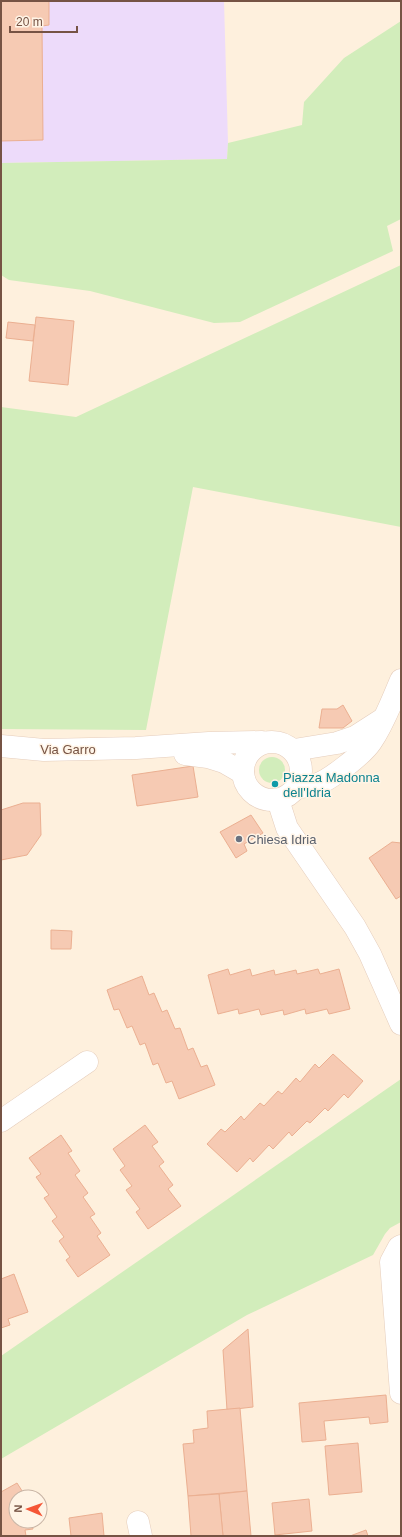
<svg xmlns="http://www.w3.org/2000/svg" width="402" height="1537" viewBox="0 0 402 1537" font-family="Arial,sans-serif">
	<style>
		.education { fill: #eddbfa }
		.green { fill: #d2edbb }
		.building { fill: #f6cab3; stroke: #ebaf91 }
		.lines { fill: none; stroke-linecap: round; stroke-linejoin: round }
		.minor-casing { stroke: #e5cdbc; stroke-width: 23 }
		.minor { stroke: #fff; stroke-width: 22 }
		.culture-dot { fill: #0f9aa8; stroke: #fff4e6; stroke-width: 1.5 }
		.worship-dot { fill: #6b7280; stroke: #fff4e6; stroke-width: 1.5 }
		.labels { text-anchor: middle; stroke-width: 3; stroke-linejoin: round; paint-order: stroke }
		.street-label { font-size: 13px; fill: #765344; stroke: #fff4e6 }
		.culture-label { font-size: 13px; fill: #0d838f; stroke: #fff4e6; text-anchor: start }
		.worship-label { font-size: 13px; fill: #5b616d; stroke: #fff4e6; text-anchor: start }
	</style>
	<rect width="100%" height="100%" fill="#fef0dd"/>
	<path class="education" d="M 1,1 L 224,1 L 228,143 L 227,159 L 1,163 Z"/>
	<g class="green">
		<path d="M 401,21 L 401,219 L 387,226 L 393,251 L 240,322 L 214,323 L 90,291 L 9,280 L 1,275 L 1,163 L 227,159 L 228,143 L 302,125 L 304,102 L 344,58 Z"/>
		<path d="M 401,265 L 401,527 L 193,487 L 146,730 L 1,729 L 1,407 L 76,417 Z"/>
		<circle cx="272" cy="770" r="13"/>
		<path d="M 401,1079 L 401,1222 L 390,1228 L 385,1234 L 373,1255 L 247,1315 L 1,1459 L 1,1356 Z"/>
	</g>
	<g class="building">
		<path d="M 1,1 L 49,1 L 49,25 L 42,26 L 43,140 L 1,141 Z"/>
		<path d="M 36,317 L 74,321 L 68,385 L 29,381 Z"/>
		<path d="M 8,322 L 35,325 L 33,341 L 6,338 Z"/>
		<path d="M 343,705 L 352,721 L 343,728 L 319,728 L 322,709 L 337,709 Z"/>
		<path d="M 193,766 L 198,797 L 137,806 L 132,775 Z"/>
		<path d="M 23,803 L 40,803 L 41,835 L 27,855 L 1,860 L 1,810 Z"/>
		<path d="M 251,815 L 263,833 L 244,844 L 247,851 L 236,858 L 220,832 Z"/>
		<path d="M 392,842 L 401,843 L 401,896 L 396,899 L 369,858 Z"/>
		<path d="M 51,930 L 72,931 L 71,949 L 51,949 Z"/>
		<path d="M 228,969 L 230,975 L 250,969 L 252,976 L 274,970 L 275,975 L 296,970 L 297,974 L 318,969 L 320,974 L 339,969 L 350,1009 L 329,1014 L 327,1009 L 306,1014 L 305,1009 L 284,1015 L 283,1010 L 261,1015 L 259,1009 L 239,1014 L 238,1009 L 218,1014 L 208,975 Z"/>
		<path d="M 142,976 L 149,995 L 154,993 L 162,1012 L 167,1010 L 175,1029 L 180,1028 L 188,1050 L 193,1048 L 201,1067 L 207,1065 L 215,1085 L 179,1099 L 172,1081 L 166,1083 L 158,1063 L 153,1065 L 145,1043 L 140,1045 L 132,1026 L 127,1028 L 119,1009 L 114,1010 L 107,990 Z"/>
		<path d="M 333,1054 L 363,1081 L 348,1098 L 344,1094 L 328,1111 L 325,1108 L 310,1123 L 307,1121 L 292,1136 L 289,1132 L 273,1149 L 269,1145 L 253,1162 L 250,1158 L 237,1172 L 207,1144 L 221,1129 L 225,1132 L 241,1116 L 244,1120 L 260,1103 L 264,1106 L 278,1091 L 282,1094 L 296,1078 L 300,1082 L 315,1064 L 319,1068 Z"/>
		<path d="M 145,1125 L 158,1142 L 152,1146 L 164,1162 L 159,1166 L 173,1185 L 168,1189 L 181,1206 L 148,1229 L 136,1212 L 140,1209 L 126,1190 L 132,1186 L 120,1170 L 125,1166 L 113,1149 Z"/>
		<path d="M 61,1135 L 72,1151 L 68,1153 L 80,1171 L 75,1175 L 88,1193 L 83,1197 L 95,1214 L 90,1217 L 101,1233 L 97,1236 L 110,1255 L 78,1277 L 66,1260 L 70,1257 L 59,1241 L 64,1237 L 52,1221 L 57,1217 L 44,1198 L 49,1195 L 36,1177 L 41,1174 L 29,1158 Z"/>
		<path d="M 14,1274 L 28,1312 L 8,1319 L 10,1325 L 1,1328 L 1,1279 Z"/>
		<path d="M 248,1329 L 253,1407 L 227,1410 L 223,1350 Z"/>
		<path d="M 386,1395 L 388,1422 L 370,1424 L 369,1417 L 324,1421 L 326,1440 L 302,1442 L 299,1403 Z"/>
		<path d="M 240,1408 L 247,1491 L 188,1496 L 183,1444 L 194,1443 L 193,1430 L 208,1428 L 207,1411 Z"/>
		<path d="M 358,1443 L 362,1492 L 329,1495 L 325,1446 Z"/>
		<path d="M 17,1483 L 26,1497 L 16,1497 L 16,1521 L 32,1521 L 33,1529 L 25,1530 L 26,1536 L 1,1536 L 1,1492 Z"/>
		<path d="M 247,1491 L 251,1536 L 223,1536 L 219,1494 Z"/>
		<path d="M 219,1494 L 223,1536 L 191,1536 L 188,1496 Z"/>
		<path d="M 309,1499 L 312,1531 L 275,1535 L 272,1503 Z"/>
		<path d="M 102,1513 L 104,1536 L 71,1536 L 69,1518 Z"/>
		<path d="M 366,1530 L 368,1536 L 350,1536 Z"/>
	</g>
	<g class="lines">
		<defs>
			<g id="minor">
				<circle cx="272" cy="771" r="29"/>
				<path d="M 1,746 L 44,750 L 136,748 L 209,743 L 262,742"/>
				<path d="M 294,750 L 337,743 L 355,737 L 383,719"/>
				<path d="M 185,754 L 208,757 L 224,762 L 243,773"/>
				<path d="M 296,788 C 302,787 309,786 315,785 C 329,781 363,754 371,742 C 384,723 392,701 401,680"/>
				<path d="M 278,800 L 287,828 L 355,927 L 370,954 L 401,1024"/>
				<path d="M 1,1121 L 87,1062"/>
				<path d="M 401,1246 L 399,1247 L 391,1262 L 401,1393"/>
				<path d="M 138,1522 L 141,1536"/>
			</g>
		</defs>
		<use href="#minor" class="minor-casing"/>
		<use href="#minor" class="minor"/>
	</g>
	<circle class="culture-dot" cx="275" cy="784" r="4"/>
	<circle class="worship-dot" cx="239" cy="839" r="4"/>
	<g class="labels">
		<g class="street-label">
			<text x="68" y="754">Via Garro</text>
		</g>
		<g class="culture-label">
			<text x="283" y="782">Piazza Madonna<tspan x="283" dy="15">dell'Idria</tspan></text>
		</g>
		<g class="worship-label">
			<text x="247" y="844">Chiesa Idria</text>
		</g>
	</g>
	<rect width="402" height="1537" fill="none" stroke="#765344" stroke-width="4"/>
	<g transform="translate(28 1509) rotate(272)"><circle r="19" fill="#fff4e6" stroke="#c8b4a5"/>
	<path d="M0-3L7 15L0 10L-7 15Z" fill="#f55636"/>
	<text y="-6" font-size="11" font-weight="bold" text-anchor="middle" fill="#765344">N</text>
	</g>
	<path d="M10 26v6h67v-6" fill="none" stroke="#765344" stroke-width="2"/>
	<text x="16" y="26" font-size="12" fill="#765344" stroke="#fff4e6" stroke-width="3" paint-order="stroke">20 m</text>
</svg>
